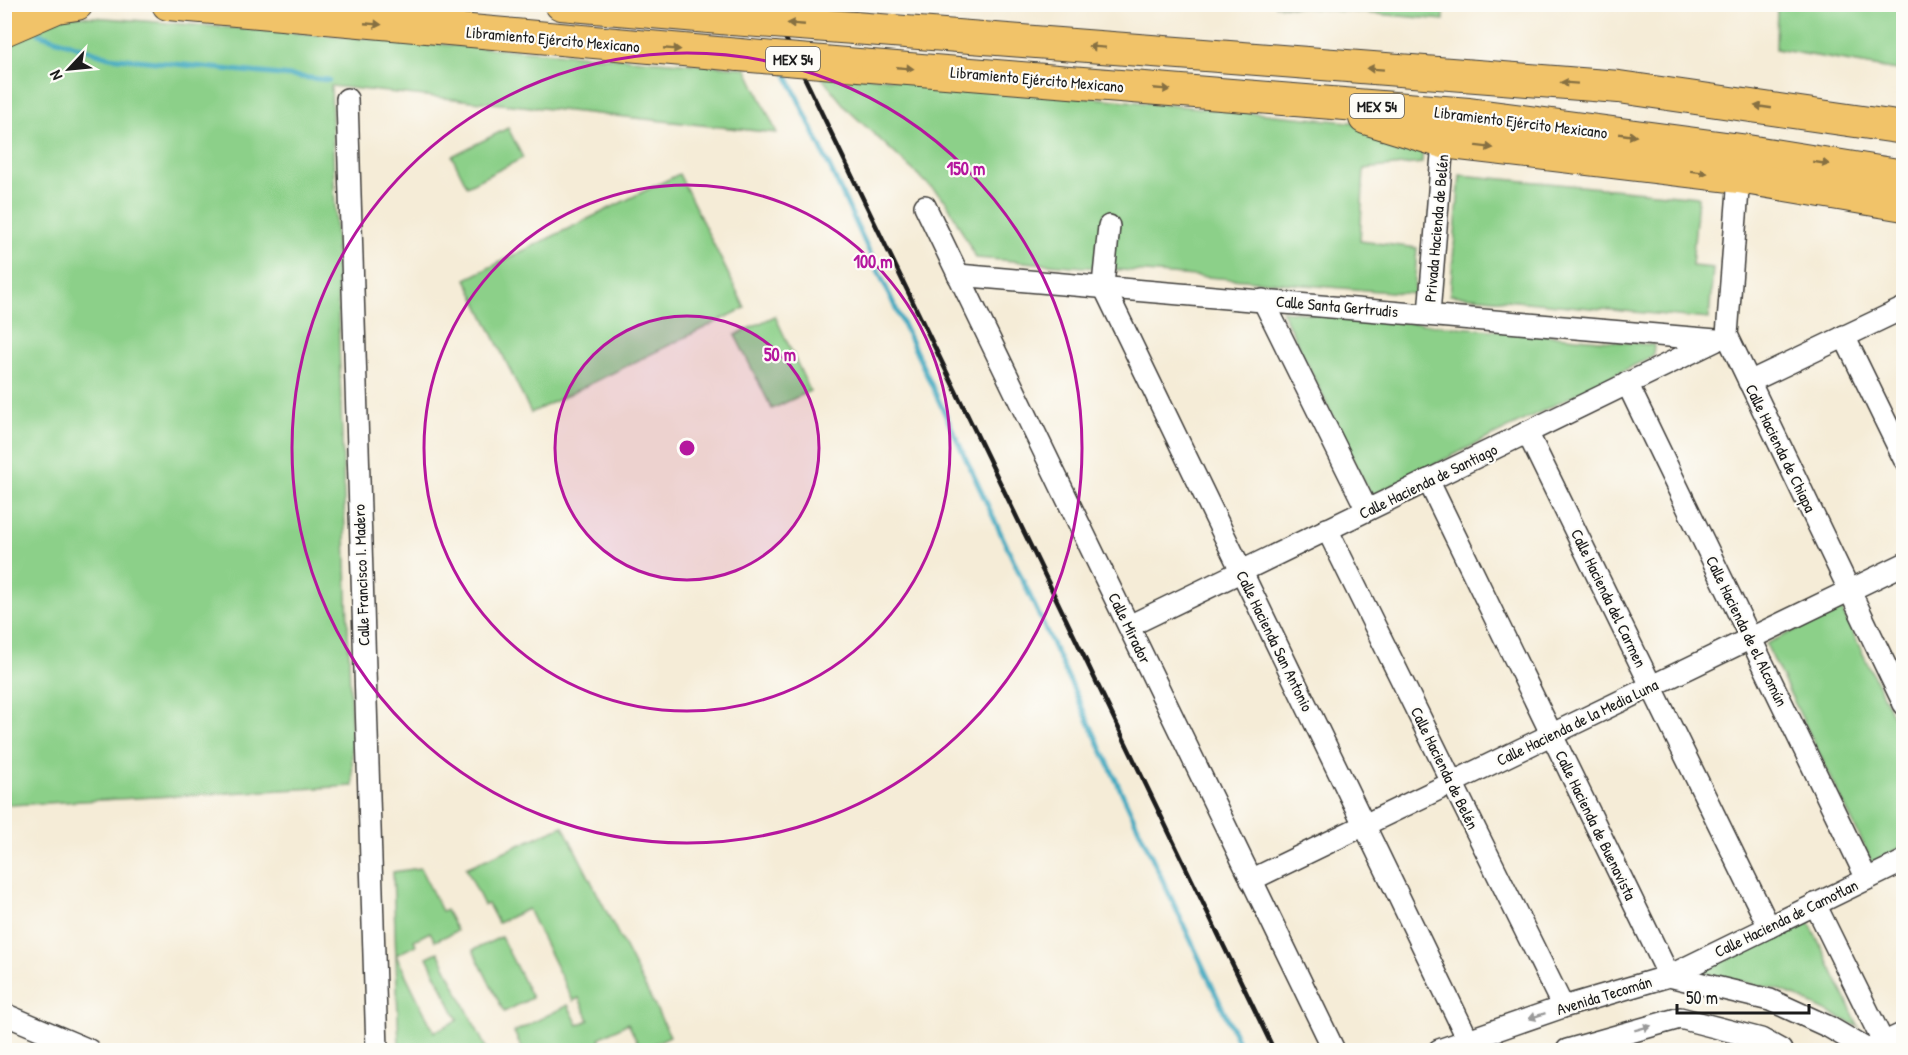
<svg xmlns="http://www.w3.org/2000/svg" width="1908" height="1055" viewBox="0 0 1908 1055" font-family="'Patrick Hand',sans-serif">
  <style>
    .green { fill: #8cd089; stroke: #547652; stroke-width: 1.5 }
    .lines { fill: none; stroke-linecap: round; stroke-linejoin: round }
    .stream { stroke: #40a9c0; stroke-width: 5 }
    .minor-casing { stroke: #3d3b38; stroke-width: 24 }
    .highway-casing { stroke: #3d3b38; stroke-width: 34 }
    .minor { stroke: #fff; stroke-width: 21 }
    .highway { stroke: #f1c369; stroke-width: 32 }
    .rail { stroke: #1c1c1c; stroke-width: 4.5 }
    .highway-bridge-casing { stroke: #3d3b38; stroke-width: 34; stroke-linecap: butt }
    .highway-bridge { stroke: #f1c369; stroke-width: 32 }
    .oneway { fill: #867042 }
    .oneway2 { fill: #999 }
    .ring { fill: none; stroke: #b5179e; stroke-width: 3 }
    .labels { text-anchor: middle; dominant-baseline: central; stroke-width: 4.5; stroke-linejoin: round; paint-order: stroke }
    .shield { fill: #fdfcf7; stroke: #605f5e; stroke-width: 1.5 }
    .shield-label { font-size: 15px; font-weight: bold; fill: #1c1c1c }
    .street-label { font-size: 16px; fill: #1c1c1c; stroke: #fdfcf7 }
    .centre { fill: #b5179e; stroke: #fdfcf7; stroke-width: 3 }
    .ring-label { font-size: 18px; text-anchor: middle; font-weight: bold; fill: #b5179e; stroke: #fdfcf7; stroke-width: 4.5; stroke-linejoin: round; paint-order: stroke }
  </style>
  <rect width="100%" height="100%" fill="#fdfcf7"/>
  <filter id="ink" filterUnits="userSpaceOnUse"><feTurbulence type="fractalNoise" baseFrequency=".0167" numOctaves="2"/><feDisplacementMap in="SourceGraphic" scale="12" xChannelSelector="R" yChannelSelector="G"/><feConvolveMatrix kernelMatrix="1 2 1 2 8 2 1 2 1" color-interpolation-filters="sRGB"/></filter>
  <filter id="wash" filterUnits="userSpaceOnUse"><feTurbulence type="fractalNoise" baseFrequency=".008" numOctaves="4" result="noise"/><feDisplacementMap in="SourceGraphic" scale="24" xChannelSelector="R" yChannelSelector="G"/><feGaussianBlur stdDeviation="1.35" result="paint"/><feColorMatrix in="noise" values="0 0 0 0 0 0 0 0 0 0 0 0 0 0 0 0 0 1.4 0 .05"/><feComposite in="paint" operator="in"/></filter>
  <g filter="url(#wash)">
    <rect width="100%" height="100%" fill="#f5ecd7"/>
    <g class="green">
      <path d="M1274,5h170v15z"/>
      <path d="M1777,5h126v66l-127,-22z"/>
      <path d="M67,15l679,53 31,65 -446,-47 22,700 -343,19 -5,-4v-759z"/>
      <path d="M817,72l607,57 -2,34 -58,6 -4,72 57,7 -3,46 -438,-36 -30,-57 -99,-92z"/>
      <path d="M508,128l15,30 -56,28 -15,-30z"/>
      <path d="M679,174l66,134 -214,105 -65,-134z"/>
      <path d="M1460,175l238,22 -6,69 21,2 -4,51 -259,-24z"/>
      <path d="M1282,311l372,34 -1,11 -282,140z"/>
      <path d="M775,316l35,75 -38,18 -37,-74z"/>
      <path d="M1841,608l62,129v110l-31,15 -106,-218z"/>
      <path d="M563,826l107,210 -29,14 -13,-27 -29,15 5,12h-81l-9,-18 54,-27 10,20 11,-5 -10,-22 -6,3 -45,-92 -30,14 -10,-19 -4,1 -18,-37z"/>
      <path d="M420,868l22,43 4,-1 11,21 -22,10 -5,-9 -16,8 2,5 -20,10 38,77 24,-12 -31,-63 11,-5 49,98h-68l-20,-4 -6,-174z"/>
      <path d="M1808,919l51,108 -75,-36 -86,-19z"/>
      <path d="M501,937l31,61 -28,14 -31,-62z"/>
    </g>
    <g class="lines">
      <g class="stream">
        <path d="M39,34l70,23 220,23"/>
        <path d="M784,69l458,981"/>
      </g>
    </g>
  </g>
  <g filter="url(#ink)">
    <g class="lines">
      <defs>
        <g id="minor">
          <path d="M347,99l30,951"/>
          <path d="M1739,177l-12,158 177,369"/>
          <path d="M925,206l409,844"/>
          <path d="M1109,226l-6,59 370,765"/>
          <path d="M958,275l758,65"/>
          <path d="M1263,300l104,210"/>
          <path d="M1429,314l14,-172"/>
          <path d="M1844,336l60,123"/>
          <path d="M1749,382l155,-74"/>
          <path d="M1627,383l240,496"/>
          <path d="M1527,432l242,495"/>
          <path d="M1428,480l241,496 235,-115"/>
          <path d="M1327,529l236,478"/>
          <path d="M1129,626l586,-285"/>
          <path d="M1251,880l653,-316"/>
          <path d="M1815,904l72,146"/>
          <path d="M4,1014l85,36"/>
          <path d="M1872,1048l32,-15"/>
          <path d="M1439,1050l124,-43 106,-31 101,24 59,27 39,23"/>
          <path d="M1567,1050l113,-32 81,21 20,11"/>
        </g>
        <g id="highway">
          <path d="M168,4l571,51"/>
          <path d="M561,4l171,15"/>
          <path d="M854,28l765,59 285,41"/>
          <path d="M4,30l53,-23 20,-3"/>
          <path d="M846,64l623,50 272,36 163,26"/>
          <path d="M1365,118l78,24 296,35 165,28"/>
        </g>
      </defs>
      <use href="#minor" class="minor-casing"/>
      <use href="#highway" class="highway-casing"/>
      <use href="#minor" class="minor"/>
      <use href="#highway" class="highway"/>
      <path class="rail" d="M769,4l505,1046"/>
      <defs>
        <g id="highway-bridge">
          <path d="M732,19l122,9"/>
          <path d="M739,55l107,9"/>
        </g>
      </defs>
      <use href="#highway-bridge" class="highway-bridge-casing"/>
      <use href="#highway-bridge" class="highway-bridge"/>
    </g>
    <defs><path id="oneway-solid" d="M-6-.8H1V-3.2L6.5 0L1 3.2V.8H-6Z" transform="scale(1.5)"/></defs>
    <g class="oneway">
      <use href="#oneway-solid" transform="translate(373 24) rotate(5)"/>
      <use href="#oneway-solid" transform="translate(796 24) rotate(-175)"/>
      <use href="#oneway-solid" transform="translate(1097 47) rotate(-176)"/>
      <use href="#oneway-solid" transform="translate(672 49) rotate(5)"/>
      <use href="#oneway-solid" transform="translate(905 68) rotate(5)"/>
      <use href="#oneway-solid" transform="translate(1375 69) rotate(-176)"/>
      <use href="#oneway-solid" transform="translate(1569 83) rotate(-176)"/>
      <use href="#oneway-solid" transform="translate(1162 89) rotate(5)"/>
      <use href="#oneway-solid" transform="translate(1763 107) rotate(-172)"/>
      <use href="#oneway-solid" transform="translate(1628 135) rotate(8)"/>
      <use href="#oneway-solid" transform="translate(1485 147) rotate(7)"/>
      <use href="#oneway-solid" transform="translate(1821 163) rotate(9)"/>
      <use href="#oneway-solid" transform="translate(1699 172) rotate(7)"/>
    </g>
    <g class="oneway2">
      <use href="#oneway-solid" transform="translate(1537 1016) rotate(161)"/>
      <use href="#oneway-solid" transform="translate(1643 1028) rotate(-15)"/>
    </g>
  </g>
  <circle cx="687" cy="448" r="132" fill="#b5179e" fill-opacity=".12"/>
  <g class="ring">
    <circle cx="687" cy="448" r="132"/>
    <circle cx="687" cy="448" r="263"/>
    <circle cx="687" cy="448" r="395"/>
  </g>
  <g class="labels">
    <g class="shield">
      <rect x="766" y="47" width="54" height="24" rx="4.5"/>
      <rect x="1350" y="94" width="54" height="24" rx="4.5"/>
    </g>
    <g class="shield-label">
      <text x="793" y="59">MEX 54</text>
      <text x="1377" y="106">MEX 54</text>
    </g>
    <g class="street-label">
      <text transform="translate(553 39) rotate(5)">Libramiento Ejército Mexicano</text>
      <text transform="translate(1037 79) rotate(5)">Libramiento Ejército Mexicano</text>
      <text transform="translate(1521 122) rotate(7)">Libramiento Ejército Mexicano</text>
      <text transform="translate(1436 228) rotate(-85)">Privada Hacienda de Belén</text>
      <text transform="translate(1337 306) rotate(5)">Calle Santa Gertrudis</text>
      <text transform="translate(1781 448) rotate(64)">Calle Hacienda de Chiapa</text>
      <text transform="translate(1428 481) rotate(-26)">Calle Hacienda de Santiago</text>
      <text transform="translate(361 575) rotate(-92)">Calle Francisco I. Madero</text>
      <text transform="translate(1609 598) rotate(64)">Calle Hacienda del Carmen</text>
      <text transform="translate(1130 628) rotate(64)">Calle Mirador</text>
      <text transform="translate(1747 631) rotate(64)">Calle Hacienda de el Alcomún</text>
      <text transform="translate(1275 641) rotate(64)">Calle Hacienda San Antonio</text>
      <text transform="translate(1577 722) rotate(-26)">Calle Hacienda de la Media Luna</text>
      <text transform="translate(1445 768) rotate(64)">Calle Hacienda de Belén</text>
      <text transform="translate(1596 825) rotate(64)">Calle Hacienda de Buenavista</text>
      <text transform="translate(1786 918) rotate(-26)">Calle Hacienda de Camotlan</text>
      <text transform="translate(1604 995) rotate(-17)">Avenida Tecomán</text>
    </g>
  </g>
  <circle cx="687" cy="448" r="9" class="centre"/>
  <g class="ring-label">
    <text x="966" y="175">150 m</text>
    <text x="873" y="268">100 m</text>
    <text x="780" y="361">50 m</text>
  </g>
  <rect width="1908" height="1055" fill="none" stroke="#fdfcf7" stroke-width="24"/>
  <g transform="translate(69 69) rotate(244)" stroke="#fdfcf7" stroke-width="4.5" paint-order="stroke">
  <path d="M0-4.5L10 22L0 15L-10 22Z" fill="#1c1c1c"/>
  <text y="-9" font-size="16" font-weight="bold" text-anchor="middle" fill="#1c1c1c">N</text>
  </g>
  <path d="M1677 1004v9h132v-9" fill="none" stroke="#1c1c1c" stroke-width="3"/>
  <text x="1686" y="1004" font-size="18" fill="#1c1c1c" stroke="#fdfcf7" stroke-width="4.5" paint-order="stroke">50 m</text>
</svg>
